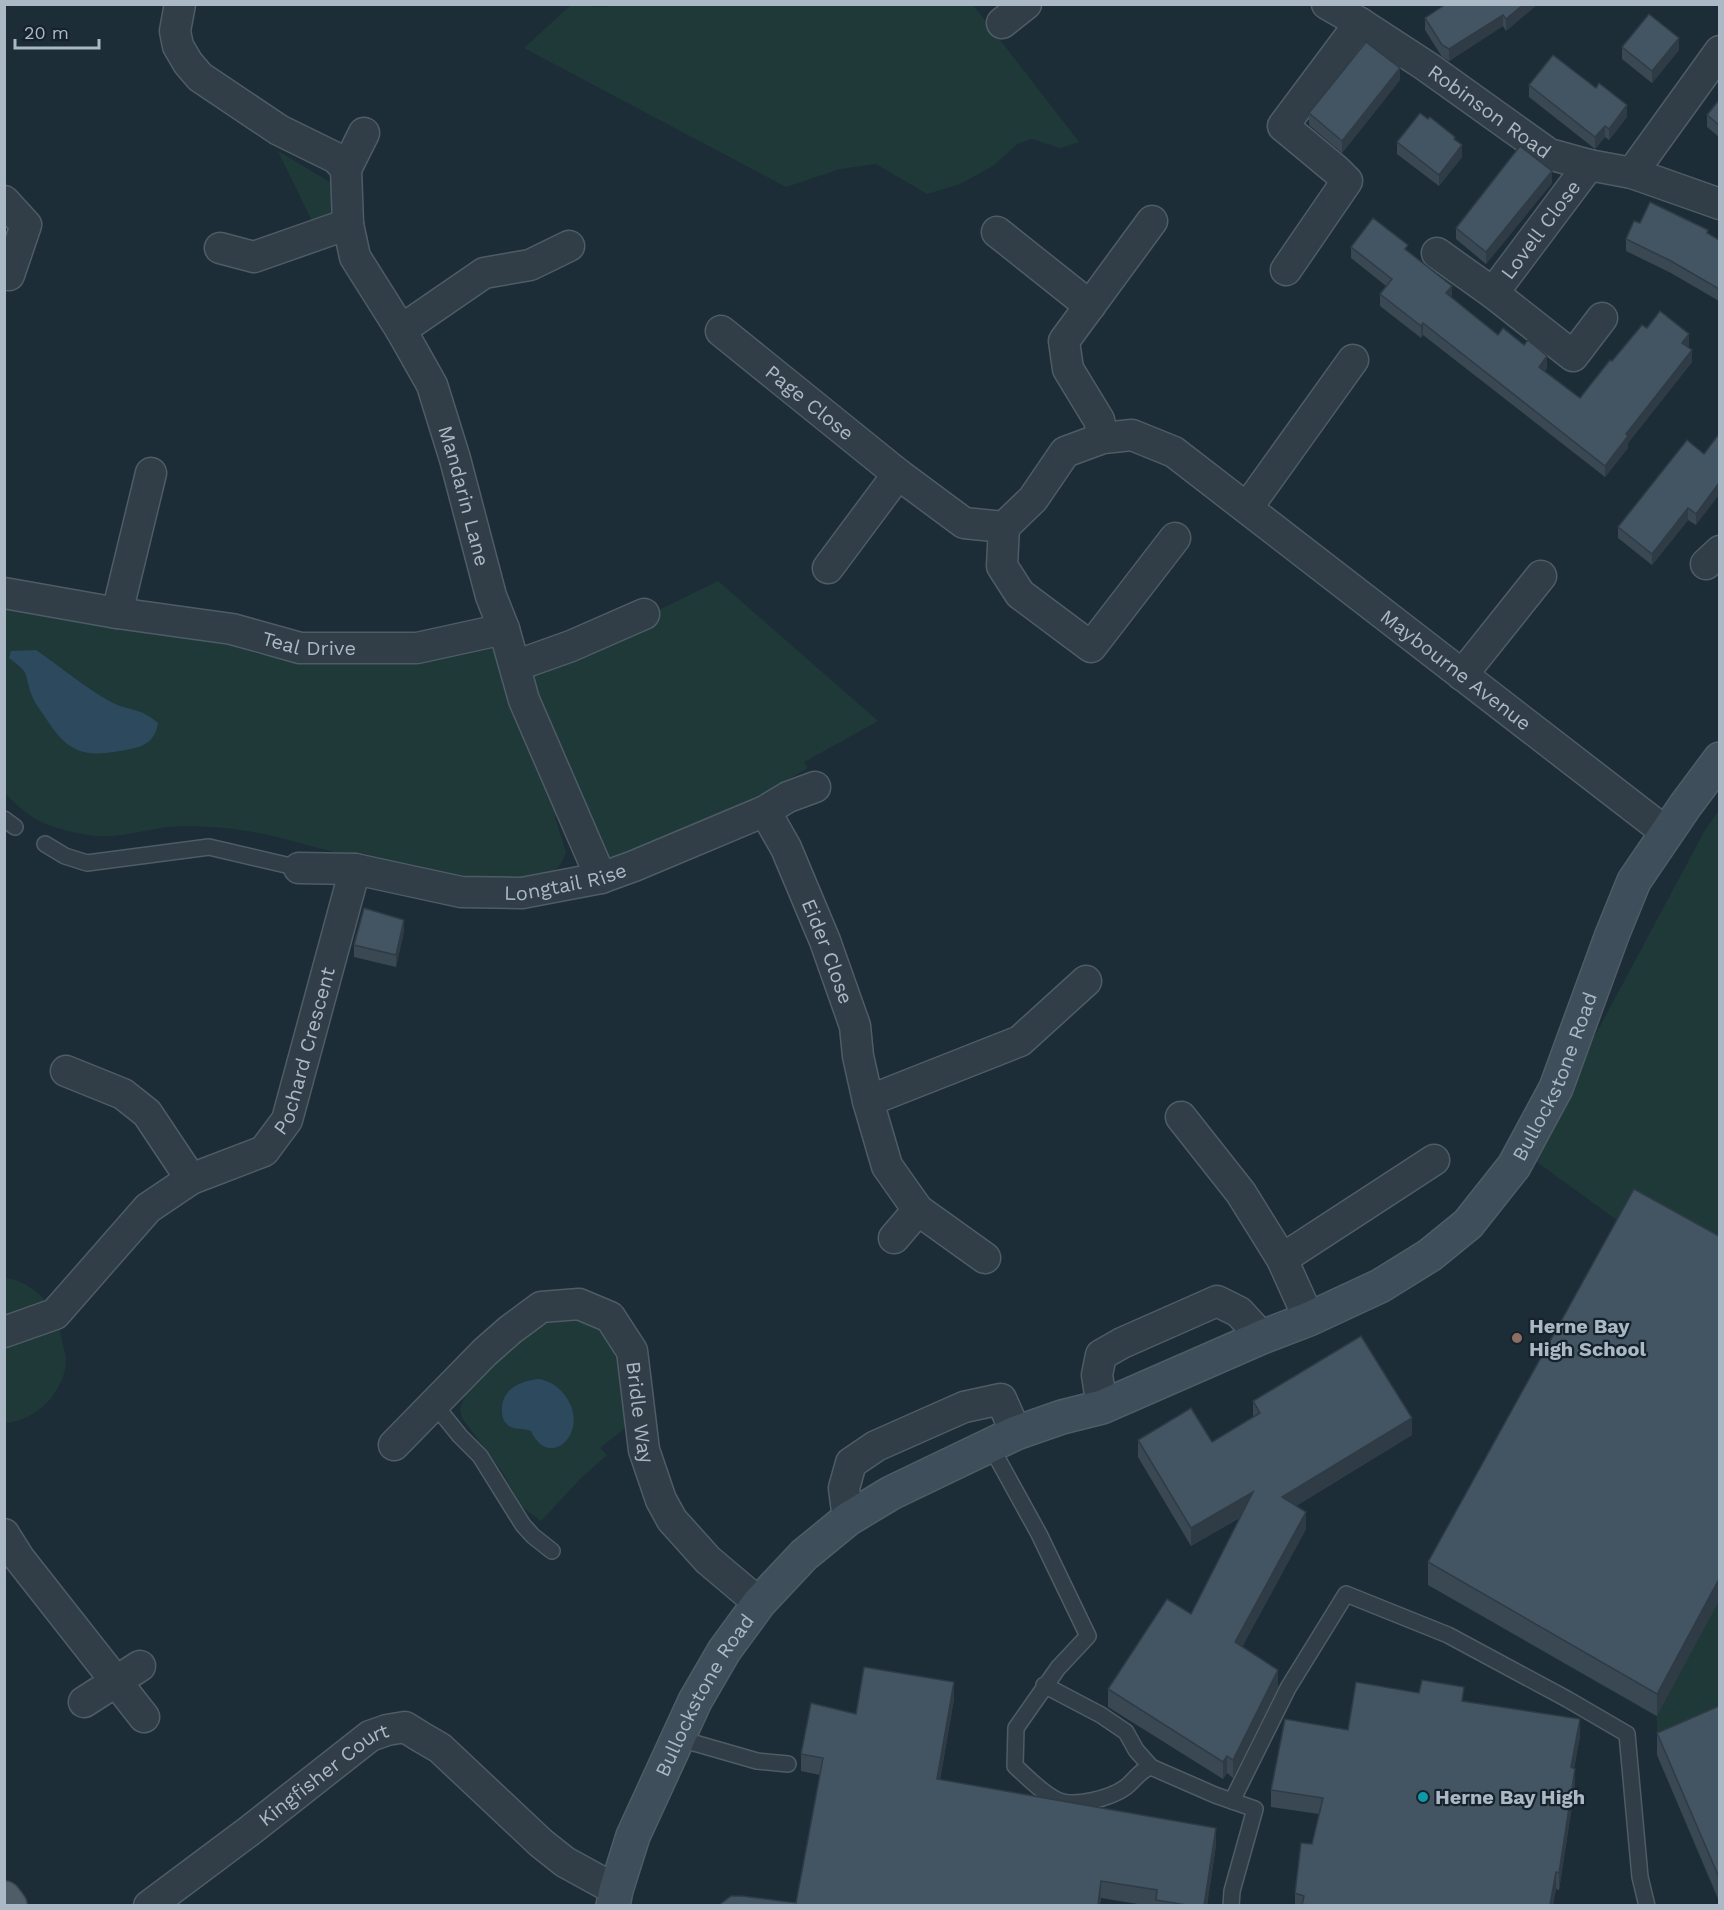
<svg xmlns="http://www.w3.org/2000/svg" width="1724" height="1910" viewBox="0 0 1724 1910" font-family="'Work Sans',sans-serif">
  <style>
    .green { fill: #1f3938 }
    .water { fill: #2d495e }
    .lines { fill: none; stroke-linecap: round; stroke-linejoin: round }
    .lane-casing { stroke: #4e5c66; stroke-width: 18 }
    .street-casing { stroke: #4e5c66; stroke-width: 33 }
    .secondary-casing { stroke: #4e5c66; stroke-width: 36 }
    .primary-casing { stroke: #3d4a54; stroke-width: 36 }
    .lane { stroke: #313e48; stroke-width: 15 }
    .street { stroke: #313e48; stroke-width: 30 }
    .secondary { stroke: #3e4e5b; stroke-width: 33 }
    .primary { stroke: #4e5d68; stroke-width: 33 }
    .wall { fill: #3a4854 }
    .shaded-wall { fill: #2f3b45 }
    .building { fill: #435462; stroke: #2f3b45; stroke-width: 1.5 }
    .education-dot { fill: #8d6e63; stroke: #17232c; stroke-width: 2 }
    .culture-dot { fill: #0f9aa8; stroke: #17232c; stroke-width: 2 }
    .labels { text-anchor: middle; dominant-baseline: central; stroke-width: 4.5; stroke-linejoin: round; paint-order: stroke }
    .street-label { font-size: 20px; fill: #aab9c5; stroke: #17232c }
    .poi-label { font-size: 20px; font-weight: bold; fill: #aab9c5; stroke: #17232c; text-anchor: start }
  </style>
  <rect width="100%" height="100%" fill="#1d2d37"/>
  <g class="green">
    <path d="M618,4l355,1 106,137 -19,6 -28,-9 -15,5 -24,22 -33,18 -33,10 -51,-30 -36,5 -54,18 -262,-139 47,-43 34,2z"/>
    <path d="M278,151l55,33 8,27 -25,18z"/>
    <path d="M718,581l160,140 -74,41 4,6 -42,24 -150,67 -14,-2 -41,-51 -6,11 11,36c-3,6 -6,14 -12,18 -9,6 -21,6 -31,7 -87,10 -176,-25 -259,-44 -23,-5 -54,-8 -77,-8 -32,-1 -69,15 -99,9 -39,-7 -56,-13 -83,-42l-1,-184 244,35 5,8 4,2 38,6 186,-17 12,5 10,18 156,-56z"/>
    <path d="M1719,810v1093l-62,-148v-38l-229,-132 197,-359 -95,-69 174,-325z"/>
    <path d="M4,1278c20,1 42,19 51,36 4,8 5,19 7,27 1,6 4,13 4,18 0,32 -30,62 -61,64z"/>
    <path d="M568,1315l31,11 13,14 18,84 -30,24 7,7 -26,23 -40,43 -20,-15 -18,-33 -41,-55 -2,-10 12,-28 66,-56z"/>
  </g>
  <g class="water">
    <path d="M36,650c25,17 48,37 75,52 17,9 29,5 47,21 -2,14 -10,22 -23,25 -44,9 -63,11 -88,-28 -5,-8 -12,-16 -15,-24 -9,-24 0,-21 -23,-38l2,-7z"/>
    <path d="M539,1379c10,2 17,6 24,14 31,36 -13,80 -32,38 -9,-4 -19,1 -26,-9 -3,-3 -3,-10 -3,-14 1,-20 19,-27 37,-29z"/>
  </g>
  <g class="lines">
    <defs>
      <g id="lane">
        <path d="M4,819l11,8"/>
        <path d="M45,844l20,12 22,7 122,-16 90,21"/>
        <path d="M435,1405l25,31 20,20 43,69 10,11 19,15"/>
        <path d="M990,1445l49,89 49,102 -30,32 -42,60 -1,38c12,11 25,25 40,33 17,10 56,-1 71,-12 9,-7 14,-17 25,-20l64,28 40,14 -23,82 -1,15"/>
        <path d="M1044,1685l57,30 25,17 10,18 15,17"/>
        <path d="M677,1738l80,23 31,3"/>
        <path d="M1232,1801l56,-113 58,-94 102,41 119,64 60,35 13,143 7,29"/>
      </g>
      <g id="street">
        <path id="s1" d="M180,4l-5,27 3,15 10,17 12,14 79,53 57,28 10,11 2,55 7,33 46,73 31,55 23,74 36,137 13,33 20,71 77,178"/>
        <path id="s2" d="M1327,4l33,19 66,43 123,88 40,11 43,8 88,31"/>
        <path d="M1002,23l24,-19"/>
        <path d="M346,169l18,-36"/>
        <path d="M1632,173l88,-122"/>
        <path d="M4,201l22,24 -17,50"/>
        <path d="M997,232l93,74"/>
        <path d="M220,248l34,9 94,-33"/>
        <path id="s3" d="M1437,253l56,40 96,-128"/>
        <path d="M1286,270l61,-89 -11,-11 -53,-44 77,-103"/>
        <path d="M1493,293l80,63 29,-38"/>
        <path d="M401,330l83,-57 46,-8 39,-19"/>
        <path id="s4" d="M721,331l177,143"/>
        <path d="M1103,438l-4,-18 -31,-51 -4,-28 88,-120"/>
        <path d="M1247,508l106,-148"/>
        <path d="M1004,527l-2,39 18,28 71,53 84,-109"/>
        <path d="M1706,564l14,-13"/>
        <path id="s5" d="M828,568l70,-94 66,49 40,4 29,-28 32,-47 38,-14 29,-3 42,17 493,381"/>
        <path id="s6" d="M4,593l113,20 115,16 68,19h117l87,-19"/>
        <path d="M117,613l34,-140"/>
        <path d="M515,666l56,-20 73,-32"/>
        <path d="M1462,675l79,-99"/>
        <path id="s7" d="M765,811l21,37 39,93 30,85 3,30 10,45 19,65 31,44 67,48"/>
        <path id="s8" d="M299,868l56,1 106,23 61,1 79,-15 33,-12 131,-55 23,-14 27,-10"/>
        <path d="M66,1071l57,23 24,19 44,66"/>
        <path d="M868,1101l152,-60 66,-60"/>
        <path d="M1181,1117l60,76 41,66 27,60"/>
        <path d="M894,1238l24,-28"/>
        <path d="M1282,1259l152,-99"/>
        <path id="s9" d="M4,1332l51,-18 93,-106 43,-29 73,-28 23,-31 68,-251"/>
        <path d="M1102,1407l-5,-32 4,-20 21,-12 95,-42 22,11 23,25"/>
        <path id="s10" d="M394,1445l91,-93 25,-22 31,-23 38,-3 31,13 22,34 12,99 17,50 11,20 36,40 51,43"/>
        <path d="M848,1519l-4,-31 7,-25 25,-17 88,-39 37,-8 15,34"/>
        <path d="M4,1534l15,24 125,159"/>
        <path d="M84,1702l56,-36"/>
        <path id="s11" d="M149,1906l99,-74 122,-96 17,-6 18,-3 16,10 19,11 101,95 24,19 51,28"/>
      </g>
      <g id="secondary">
        <path id="s12" d="M613,1906l3,-16 17,-54 62,-135 29,-50 35,-48 45,-48 44,-36 43,-26 125,-60 46,-16 40,-10 160,-70 47,-18 71,-33 50,-31 38,-31 46,-58 42,-78 56,-153 22,-54 51,-75 35,-47"/>
      </g>
      <path id="primary" d="M4,1898l6,8"/>
    </defs>
    <use href="#lane" class="lane-casing"/>
    <use href="#street" class="street-casing"/>
    <use href="#secondary" class="secondary-casing"/>
    <use href="#primary" class="primary-casing"/>
    <use href="#lane" class="lane"/>
    <use href="#street" class="street"/>
    <use href="#secondary" class="secondary"/>
    <use href="#primary" class="primary"/>
  </g>
  <g class="wall">
    <path d="M1537,4l-31,27 -3,-5 -54,35 -7,-4 -17,-27v-12z"/>
    <path d="M1622,47l57,3 -27,33 -30,-24z"/>
    <path d="M1400,80l-58,73 -33,-28v-12z"/>
    <path d="M1529,85l98,32 -18,23 -4,-3 -10,12 -66,-52z"/>
    <path d="M1719,100v37l-12,-10v-12z"/>
    <path d="M1455,140l7,17 -23,29 -42,-32v-12z"/>
    <path d="M1552,183l-66,81 -30,-25v-11z"/>
    <path d="M1640,223l68,10 11,7v61l-48,-28 -45,-22v-12z"/>
    <path d="M1351,247l57,4 44,47 46,37 49,33 -2,3 35,27 32,-37 35,-33 42,18 -1,1 4,15 -64,81v5l-23,29 -182,-142 -2,3 -41,-32v-12l6,-8 -35,-28z"/>
    <path d="M1704,454l-8,71 -8,-5 -36,45 -34,-27v-11z"/>
    <path d="M404,931l-8,36 -42,-10v-12z"/>
    <path d="M1719,1236l-62,480 -229,-131v-23z"/>
    <path d="M1253,1401l159,34 -116,71 10,23 -64,118 36,40 -45,91 -6,-5 -4,6 -115,-72v-18l83,-75 50,-97 -50,29 -53,-89v-17l74,2 41,-25z"/>
    <path d="M954,1699l-14,81 276,65 -9,60h-63l-43,-7 -1,7h-381l77,-2 24,-128 -19,-4v-17l55,-40z"/>
    <path d="M1464,1701l116,35 -6,33 1,17 -16,104 -3,-1 -3,16h-258v-12l17,-49 7,-30 -48,-7v-17l77,-60z"/>
    <path d="M1719,1706v192h-1l-61,-143v-22z"/>
  </g>
  <g class="shaded-wall">
    <path d="M1524,4h13v1l-31,26v-12z"/>
    <path d="M1503,15v11l-54,35v-12z"/>
    <path d="M1679,38v12l-27,33v-12z"/>
    <path d="M1400,68v12l-58,73v-12z"/>
    <path d="M1627,105v12l-18,23v-11z"/>
    <path d="M1605,126v11l-10,12v-12z"/>
    <path d="M1462,145v12l-23,29v-11z"/>
    <path d="M1552,171v12l-66,81v-12z"/>
    <path d="M1452,286v11l-6,8v-12z"/>
    <path d="M1423,323v12l-2,3v-12z"/>
    <path d="M1689,334v12l-7,8v-11z"/>
    <path d="M1692,350v12l-64,81v5l-23,29v-11l21,-32z"/>
    <path d="M1547,356v12l-8,10v-11z"/>
    <path d="M1719,483v12l-23,30v-11z"/>
    <path d="M1688,508v12l-36,45v-11z"/>
    <path d="M404,920v11l-8,36v-12z"/>
    <path d="M1412,1418v17l-130,79v-17z"/>
    <path d="M1253,1492v17l-62,37v-18z"/>
    <path d="M1306,1512v17l-71,131v-18z"/>
    <path d="M1719,1579v22l-62,115v-22z"/>
    <path d="M1278,1670v17l-45,91v-18z"/>
    <path d="M954,1682v17l-17,97v-17z"/>
    <path d="M1580,1719v17l-9,48v-17z"/>
    <path d="M1227,1756v17l-4,6v-17z"/>
    <path d="M1575,1769v17l-16,104v-17z"/>
    <path d="M1216,1828v17l-9,60h-3z"/>
    <path d="M1556,1872v17l-3,16h-3z"/>
    <rect x="1718" y="1875" width="1" height="23"/>
    <path d="M1101,1881l-1,24h-2z"/>
  </g>
  <g class="building">
    <path d="M1446,4h78l-18,15 -3,-4 -54,34 -7,-4 -17,-27z"/>
    <path d="M1649,14l30,24 -27,33 -30,-24z"/>
    <path d="M1366,42l34,26 -58,73 -33,-28z"/>
    <path d="M1553,55l43,33 3,-5 28,22 -18,24 -4,-3 -10,11 -66,-52z"/>
    <path d="M1719,100v25l-12,-10z"/>
    <path d="M1420,113l8,6 2,-2 25,20 -1,2 8,6 -23,30 -42,-33z"/>
    <path d="M1520,146l32,25 -66,81 -30,-24z"/>
    <path d="M1650,202l58,28 -1,3 12,7v49l-48,-28 -45,-22 8,-18 6,2z"/>
    <path d="M1373,218l35,27 -3,4 47,37 -6,7 52,42 5,-7 21,17 4,-5 19,16 -8,11 41,31 30,-38 2,1 30,-36 5,3 13,-17 29,23 -7,9 10,7 -66,84 2,2 -23,30 -182,-143 -2,3 -41,-32 12,-15 -41,-32z"/>
    <path d="M1719,434v49l-23,31 -8,-6 -36,46 -34,-27 69,-87 17,14z"/>
    <path d="M364,908l40,12 -8,35 -42,-10z"/>
    <path d="M1634,1189l85,47v343l-62,115 -229,-132z"/>
    <path d="M1361,1336l51,82 -130,79 24,15 -71,130 43,28 -45,90 -6,-4 -4,6 -115,-73 59,-90 24,15 62,-122 -62,36 -53,-88 53,-32 21,34 48,-29 -7,-12z"/>
    <path d="M864,1667l90,15 -17,97 279,49 -12,77h-18l-30,-5 1,-10 -56,-9 -3,24h-379l12,-9h11l54,7 27,-145 -22,-4 10,-51 45,11z"/>
    <path d="M1422,1680l42,7 -2,14 118,18 -9,48 4,2 -16,104 -3,-1 -6,33h-248l2,-9 -9,-3 6,-50 11,1 11,-46 -52,-8 14,-71 63,11 8,-48 63,11z"/>
    <path d="M1719,1706v169h-1l-61,-142z"/>
  </g>
  <circle class="education-dot" cx="1517" cy="1338" r="6"/>
  <circle class="culture-dot" cx="1423" cy="1797" r="6"/>
  <g class="labels">
    <g class="street-label">
      <text stroke="none"><textPath href="#s2" startOffset="195">Robinson Road</textPath></text>
      <text stroke="none"><textPath href="#s3" startOffset="148">Lovell Close</textPath></text>
      <text stroke="none"><textPath href="#s4" startOffset="114">Page Close</textPath></text>
      <text stroke="none"><textPath href="#s1" startOffset="608">Mandarin Lane</textPath></text>
      <text stroke="none"><textPath href="#s6" startOffset="310">Teal Drive</textPath></text>
      <text stroke="none"><textPath href="#s5" startOffset="808">Maybourne Avenue</textPath></text>
      <text stroke="none"><textPath href="#s8" startOffset="270">Longtail Rise</textPath></text>
      <text stroke="none"><textPath href="#s7" startOffset="154">Eider Close</textPath></text>
      <text stroke="none"><textPath href="#s9" startOffset="435">Pochard Crescent</textPath></text>
      <text stroke="none"><textPath href="#s12" startOffset="1324">Bullockstone Road</textPath></text>
      <text stroke="none"><textPath href="#s10" startOffset="376">Bridle Way</textPath></text>
      <text stroke="none"><textPath href="#s12" startOffset="231">Bullockstone Road</textPath></text>
      <text stroke="none"><textPath href="#s11" startOffset="219">Kingfisher Court</textPath></text>
    </g>
    <g class="poi-label">
      <text x="1529" y="1326">Herne Bay<tspan x="1529" dy="23">High School</tspan></text>
      <text x="1435" y="1797">Herne Bay High</text>
    </g>
  </g>
  <rect width="1724" height="1910" fill="none" stroke="#aab9c5" stroke-width="12"/>
  <path d="M15 39v9h84v-9" fill="none" stroke="#aab9c5" stroke-width="3"/>
  <text x="24" y="39" font-size="18" fill="#aab9c5" stroke="#17232c" stroke-width="4.5" paint-order="stroke">20 m</text>
</svg>
